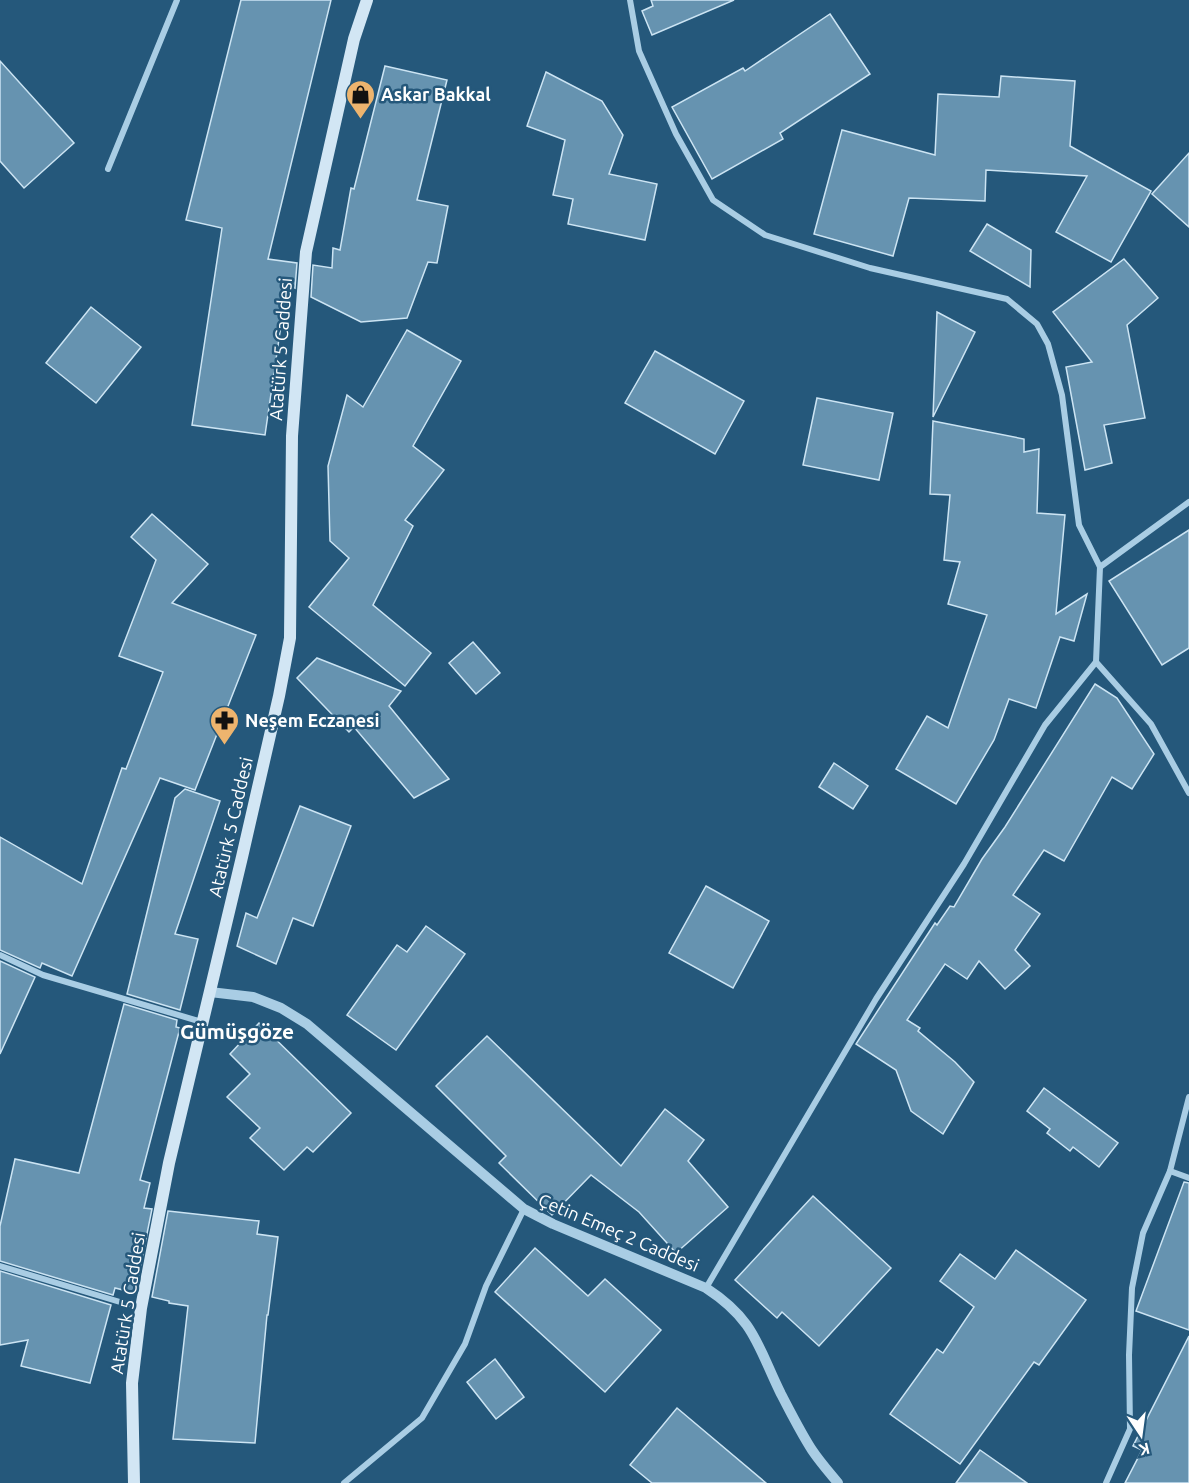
<svg xmlns="http://www.w3.org/2000/svg" width="1189" height="1483" viewBox="0 0 1189 1483" font-family="Ubuntu,sans-serif">
  <style>
    .building { fill: #6693b0; stroke: #cce4f3; stroke-width: 1.5 }
    .lines { fill: none; stroke-linecap: round; stroke-linejoin: round }
    .minor { stroke: #a9cde4; stroke-width: 6 }
    .tertiary { stroke: #a9cde4; stroke-width: 10 }
    .secondary { stroke: #d2e6f4; stroke-width: 12 }
    .labels { text-anchor: middle; dominant-baseline: central; stroke-width: 5; stroke-linejoin: round; paint-order: stroke }
    .poi-label { font-size: 18px; font-weight: bold; fill: #fff; stroke: #25587b; text-anchor: start }
    .street-label { font-size: 18px; fill: #fff; stroke: #25587b }
    .quarter-label { font-size: 21px; font-weight: bold; fill: #fff; stroke: #25587b }
  </style>
  <rect width="100%" height="100%" fill="#25587b"/>
  <g class="building">
    <path d="M241,0h90l-63,259 29,4 -2,25 -8,-4 -22,151 -73,-10 30,-197 -36,-8z"/>
    <path d="M651,0h83l-82,35 -10,-24 11,-5z"/>
    <path d="M830,14l40,60 -90,59 3,6 -71,40 -40,-72 71,-39 2,3z"/>
    <path d="M0,61l74,82 -50,45 -24,-27z"/>
    <path d="M385,66l62,14 -30,120 31,6 -11,57 -9,-1 -21,56 -46,4 -50,-25 2,-32 19,3 1,-20 7,2 11,-62 3,1z"/>
    <path d="M546,72l56,29 21,34 -14,39 48,10 -12,56 -77,-16 5,-25 -20,-4 12,-55 -38,-14z"/>
    <path d="M1001,76l74,5 -5,65 81,45 -40,71 -55,-30 31,-56 -101,-6 -1,31 -76,-3 -16,58 -79,-22 28,-104 93,25 3,-61 61,3z"/>
    <path d="M1189,153v74l-37,-33z"/>
    <path d="M987,224l44,26 -1,37 -60,-36z"/>
    <path d="M1124,259l34,39 -31,27 18,93 -41,7 8,38 -27,7 -19,-103 26,-5 -39,-50z"/>
    <path d="M91,307l50,40 -45,56 -50,-40z"/>
    <path d="M937,312l38,20 -42,85z"/>
    <path d="M407,330l54,31 -48,85 31,24 -39,50 8,6 -40,79 58,48 -26,33 -96,-79 40,-49 -19,-17 -2,-75 19,-71 16,12z"/>
    <path d="M655,351l89,50 -29,53 -90,-51z"/>
    <path d="M817,398l76,15 -14,67 -76,-15z"/>
    <path d="M933,421l91,18v13l15,-3 -2,64 28,2 -9,99 31,-20 -13,47 -14,-4 -24,71 -27,-9 -15,41 -38,64 -60,-35 31,-53 21,12 39,-113 -39,-11 12,-42 -16,-2 6,-65 -20,-1z"/>
    <path d="M152,514l56,50 -36,39 84,32 -61,155 -35,-12 -88,198 -30,-13 -2,5 -40,-18v-113l82,47 40,-116 4,1 37,-97 -44,-16 37,-96 -25,-23z"/>
    <path d="M1189,530v118l-27,17 -53,-84z"/>
    <path d="M473,642l27,31 -24,21 -27,-31z"/>
    <path d="M317,658l84,33 -12,15 60,73 -35,19 -60,-71 -5,5 -52,-54z"/>
    <path d="M1095,684l22,14 37,56 -22,35 -20,-12 -48,84 -20,-11 -31,45 27,19 -25,36 15,16 -25,23 -26,-28 -12,18 -22,-15 -38,56 13,8 -2,3 37,31 19,20 -31,52 -32,-23 -15,-41 -40,-26 79,-121 2,2 13,-19 4,1 28,-48 23,-32z"/>
    <path d="M834,763l34,23 -15,23 -34,-22z"/>
    <path d="M185,789l35,12 -45,133 23,5 -18,71 -53,-16 48,-196z"/>
    <path d="M300,806l51,20 -38,100 -20,-8 -17,46 -39,-18 9,-33 11,5z"/>
    <path d="M706,886l63,35 -36,67 -64,-35z"/>
    <path d="M426,926l39,28 -69,96 -49,-35 50,-70 10,7z"/>
    <path d="M0,961l35,16 -35,77z"/>
    <path d="M124,1004l53,16 -1,7 4,1 -40,152 10,3 -6,25 8,1 -17,84 -20,-5 -2,7 -113,-34v-35l15,-67 64,14z"/>
    <path d="M259,1023l92,90 -38,39 -6,-5 -23,23 -34,-32 10,-10 -33,-31 23,-23 -20,-20z"/>
    <path d="M487,1036l134,130 44,-57 39,31 -16,21 40,46 -52,46 -37,-41 -48,-37 -39,40 -53,-52 7,-7 -70,-70z"/>
    <path d="M1044,1088l74,55 -19,24 -26,-20 -3,4 -23,-18 3,-4 -23,-18z"/>
    <path d="M1184,1182l5,1v147l-53,-19z"/>
    <path d="M813,1196l78,72 -72,78 -37,-34 -5,6 -42,-38z"/>
    <path d="M168,1211l91,10 -2,13 21,3 -10,78h-1l-12,128 -82,-4 15,-133 -19,-3v-2l-17,-4z"/>
    <path d="M535,1248l53,48 17,-17 56,51 -56,62 -110,-100z"/>
    <path d="M1016,1250l70,50 -47,65 -5,-3 -74,102 -70,-50 47,-65 6,4 31,-46 -34,-26 20,-27 35,25z"/>
    <path d="M0,1271l111,34 -21,78 -69,-17 7,-26 -28,5z"/>
    <path d="M1189,1336v147h-64l17,-33 -9,-4z"/>
    <path d="M495,1359l29,38 -28,22 -29,-37z"/>
    <path d="M677,1408l89,75h-114l-22,-18z"/>
    <path d="M980,1450l47,33h-71z"/>
  </g>
  <g class="lines">
    <g class="minor">
      <path d="M630,0l9,51 37,83 37,66 52,35 105,33 137,31 30,25 11,20 14,51 17,130 21,42 -4,95 -51,63 -81,139 -88,135 -170,289"/>
      <path d="M108,169l69,-169"/>
      <path d="M1100,567l89,-65"/>
      <path d="M1096,662l55,62 38,69"/>
      <path d="M0,955l43,20 159,47"/>
      <path d="M1170,1171l19,-74"/>
      <path d="M0,1266l140,42"/>
      <path d="M344,1483l78,-65 43,-74 21,-58 38,-77"/>
      <path d="M1106,1483l24,-54 -1,-74 3,-67 11,-55 27,-62 19,7"/>
    </g>
    <path class="tertiary" d="M210,992l43,5 28,11 26,16 217,185 29,15 153,64c49,32 51,57 75,106 10,19 20,39 31,56 8,12 17,22 26,33"/>
    <path class="secondary" d="M134,1483l-2,-100 9,-75 28,-145 73,-306 37,-161 11,-58 2,-202 14,-184 48,-213 13,-39"/>
  </g>
  <defs>
    <symbol id="shop-pin" viewBox="-11 -11 22 30"><path d="M0 17L-7.5 6A9.5 9.5 0 1 1 7.5 6Z" fill="#edb46e" stroke="#25587b"/><path d="M-5-2.5h2.3a2.7 3.5 0 0 1 5.4 0H5L5.5 6h-11ZM-1.5-2.5h3a1.5 2.3 0 0 0-3 0Z" fill="#111"/></symbol>
    <symbol id="pharmacy-pin" viewBox="-11 -11 22 30"><path d="M0 17L-7.5 6A9.5 9.5 0 1 1 7.5 6Z" fill="#edb46e" stroke="#25587b"/><path d="M-2-6h4v4h4v4h-4v4h-4v-4h-4v-4h4Z" fill="#111"/></symbol>
  </defs>
  <g fill-rule="evenodd">
    <use href="#shop-pin" x="344" y="78" width="33" height="45"/>
    <use href="#pharmacy-pin" x="208" y="704" width="33" height="45"/>
  </g>
  <g class="labels">
    <g class="poi-label">
      <text x="381" y="94">Askar Bakkal</text>
      <text x="245" y="720">Neşem Eczanesi</text>
    </g>
    <g class="street-label">
      <text transform="translate(280 349) rotate(-86)">Atatürk 5 Caddesi</text>
      <text transform="translate(230 827) rotate(-77)">Atatürk 5 Caddesi</text>
      <text transform="translate(619 1232) rotate(23)">Çetin Emeç 2 Caddesi</text>
      <text transform="translate(127 1303) rotate(-81)">Atatürk 5 Caddesi</text>
    </g>
    <g class="quarter-label">
      <text x="237" y="1031">Gümüşgöze</text>
    </g>
  </g>
  <g transform="translate(1141 1435) rotate(167)" stroke="#25587b" stroke-width="4.5" paint-order="stroke">
  <path d="M0-4.5L10 22L0 15L-10 22Z" fill="#ffffff"/>
  <text y="-9" font-size="16" font-weight="bold" text-anchor="middle" fill="#ffffff">K</text>
  </g>
</svg>
